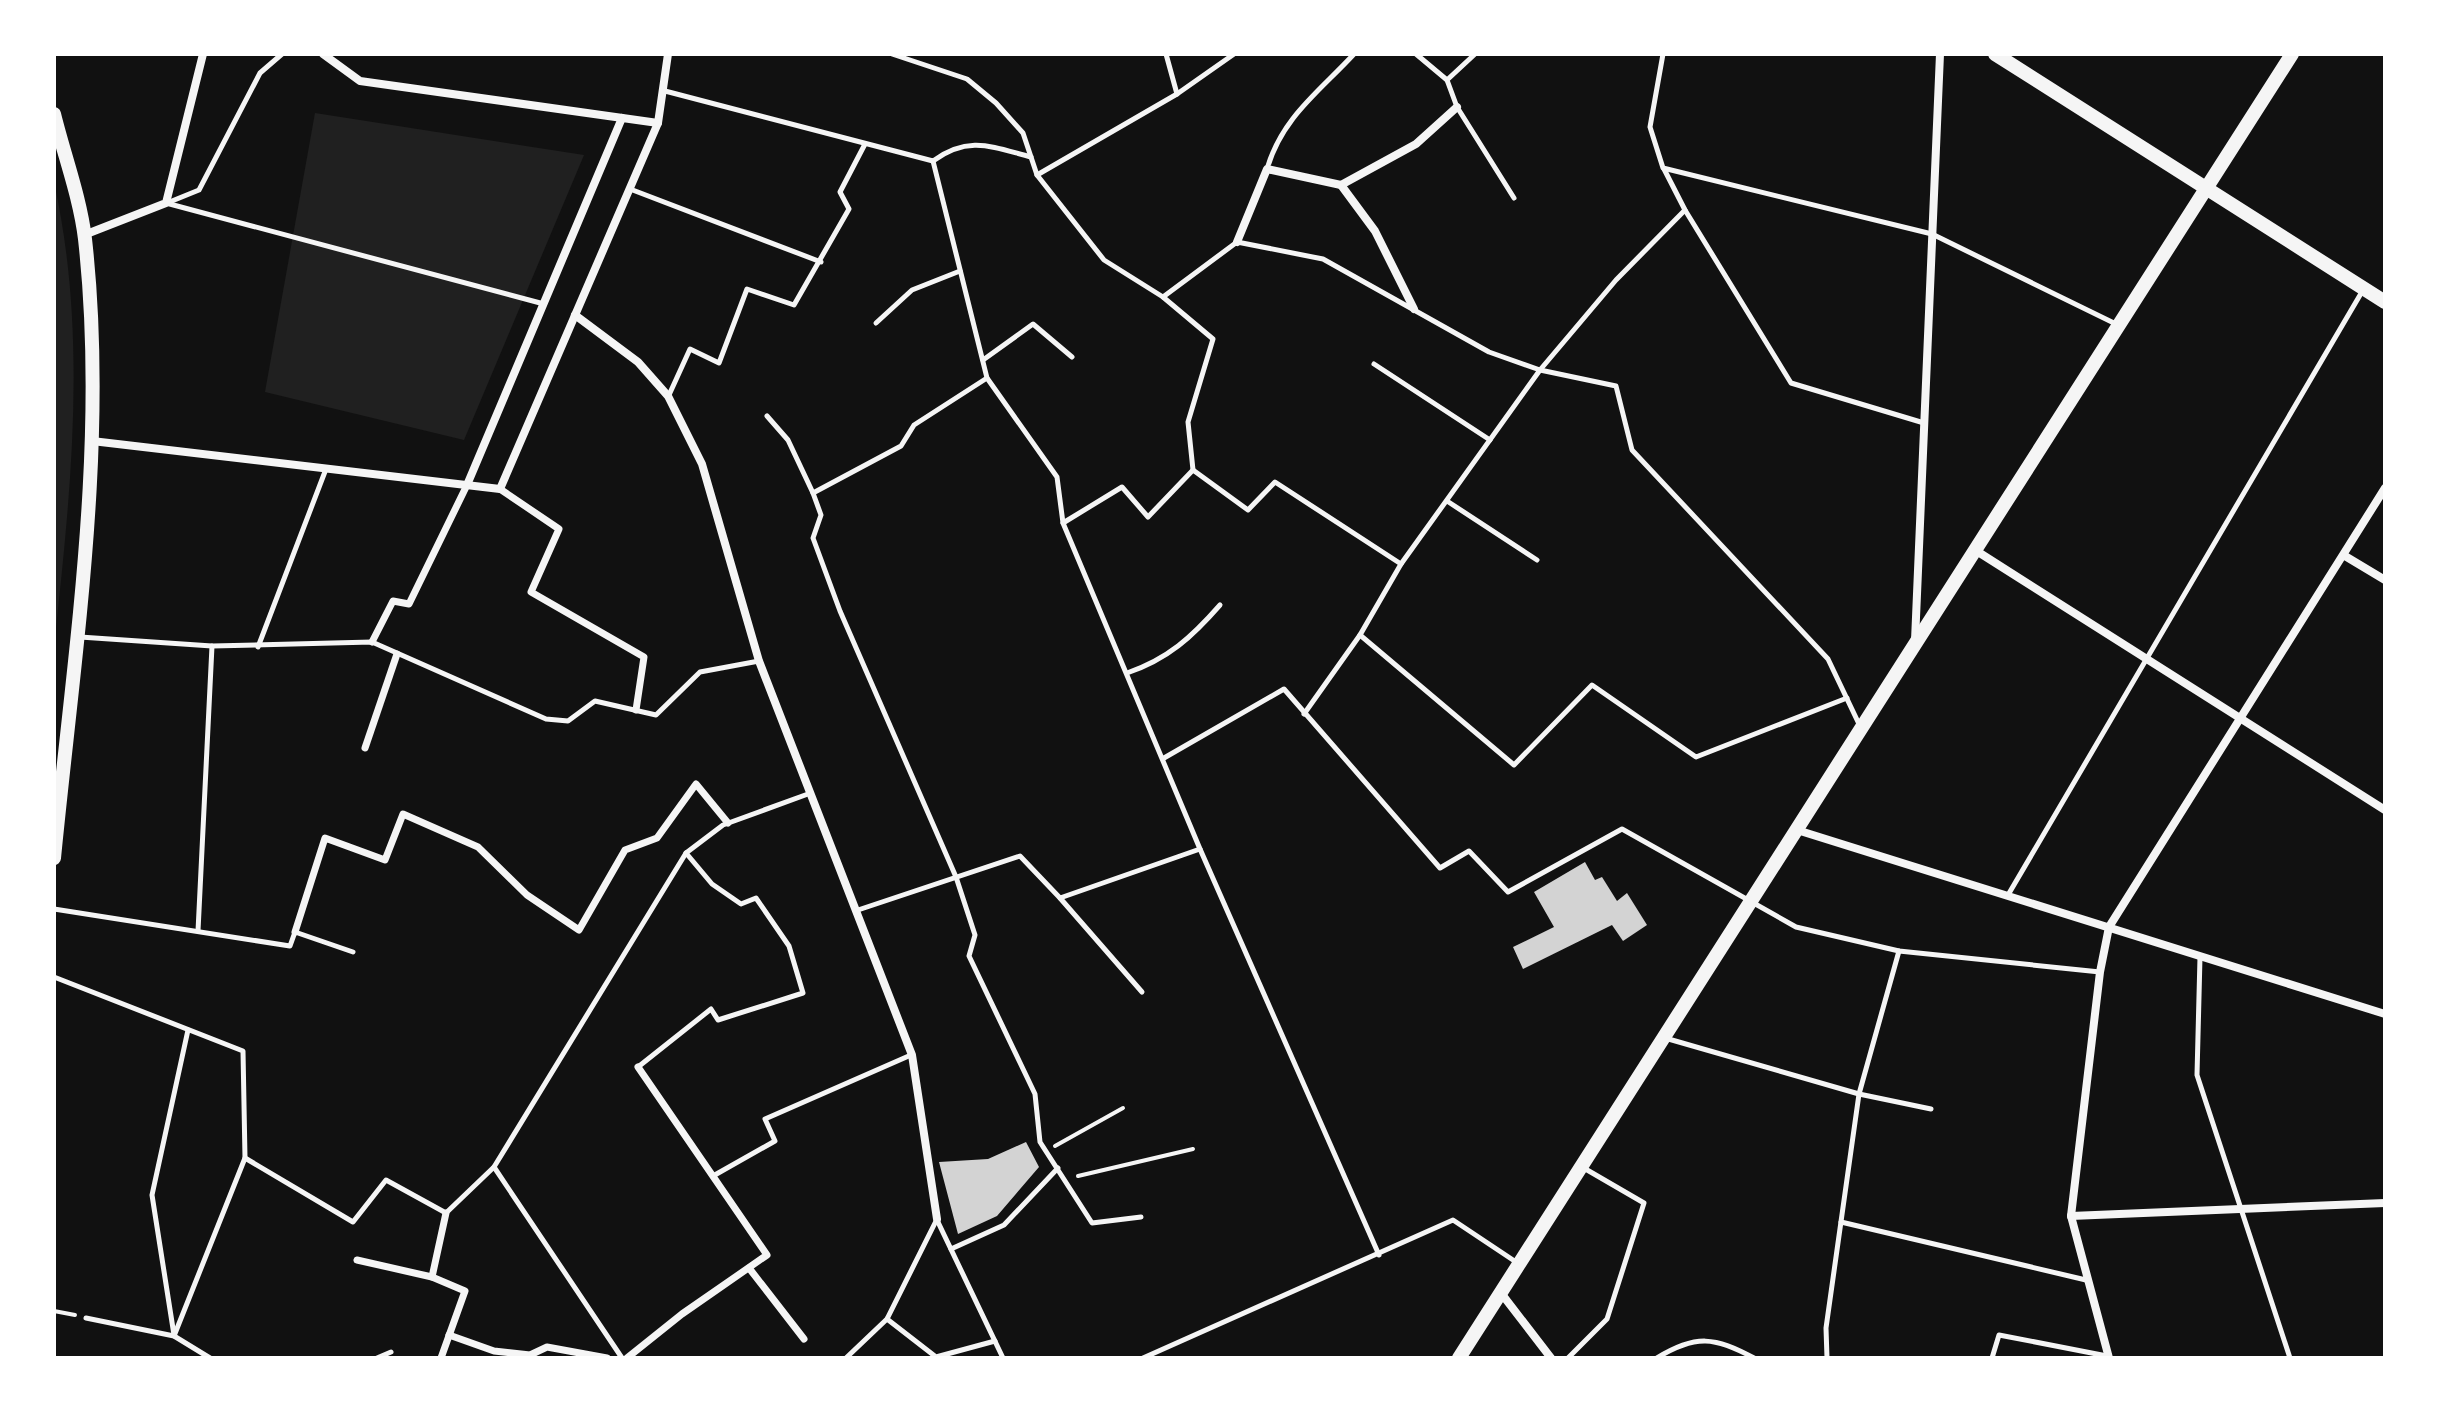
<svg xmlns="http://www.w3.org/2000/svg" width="2439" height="1412" viewBox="0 0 2439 1412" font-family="'Nunito Sans',sans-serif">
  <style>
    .green { fill: #202020 }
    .building { fill: #d3d3d3 }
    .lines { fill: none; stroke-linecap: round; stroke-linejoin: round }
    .path { stroke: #f5f5f5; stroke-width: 4 }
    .service { stroke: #f5f5f5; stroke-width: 5 }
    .pedestrian { stroke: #f5f5f5; stroke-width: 7 }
    .minor { stroke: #f5f5f5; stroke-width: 8 }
    .secondary { stroke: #f5f5f5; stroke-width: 14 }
  </style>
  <rect width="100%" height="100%" fill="#111"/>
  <g class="green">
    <path d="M315,113l269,42 -120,285 -199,-48z"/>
    <path d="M54,182c34,154 17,308 0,464z"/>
  </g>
  <g class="building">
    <path d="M1585,862l10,18 7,-3 15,24 10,-8 20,32 -24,16 -11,-16 -89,44 -10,-22 41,-20 -20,-35z"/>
    <path d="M1026,1142l13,25 -42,49 -39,18 -19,-72 49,-3z"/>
  </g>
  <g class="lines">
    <g class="path">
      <path d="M1055,1146l68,-38"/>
      <path d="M1078,1176l115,-27"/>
      <path d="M54,1311l21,4"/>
    </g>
    <g class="service">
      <path d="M892,54l75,25 29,24 27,30 14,42 67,85 59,37 50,42 -25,83 5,48"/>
      <path d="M1166,54l11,40"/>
      <path d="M1416,54l31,26 10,27 57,91"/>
      <path d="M1663,54l-13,73 13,41 269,66 186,91"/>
      <path d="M1447,80l28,-26"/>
      <path d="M665,91l268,70c36,-26 59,-14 98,-4"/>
      <path d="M933,161l54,217 70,99 6,46 137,326 179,406"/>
      <path d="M1267,169c15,-52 53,-78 87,-115"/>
      <path d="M1664,169l21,41 106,173 133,40"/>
      <path d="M1037,175l140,-81 57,-40"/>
      <path d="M630,189l191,73"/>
      <path d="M166,203l378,101"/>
      <path d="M167,203l32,-13 61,-117 22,-19"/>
      <path d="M1163,297l74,-55 86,17 166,93 51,18 76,16 16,64 196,209 31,65"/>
      <path d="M876,323l36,-33 48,-19"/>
      <path d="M983,360l50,-36 39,33"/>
      <path d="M1374,364l116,76"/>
      <path d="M669,395l21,-46 29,14 28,-74 47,16 55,-96 -9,-17 25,-48"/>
      <path d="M767,416l21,24 25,53 8,22 -8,23 27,73 116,266 19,58 -6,21 66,138 5,48 52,81 49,-6"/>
      <path d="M813,493l88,-47 13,-21 73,-47"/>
      <path d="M1447,501l90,59"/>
      <path d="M1063,523l59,-36 26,30 45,-47 55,40 27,-28 126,82"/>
      <path d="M1360,635l154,130 78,-80 104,72 151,-59"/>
      <path d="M80,637l132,9 160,-4 174,77 22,2 27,-20 61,14 44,-43 59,-11"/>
      <path d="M258,647l68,-178"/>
      <path d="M1127,673c41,-14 65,-36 93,-68"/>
      <path d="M1304,714l56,-79 41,-71 139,-194 76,-90 69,-70"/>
      <path d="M1164,758l120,-69 156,179 29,-17 39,41 114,-63 174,98 103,24 201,21"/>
      <path d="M2008,895l355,-605"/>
      <path d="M1060,898l82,94"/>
      <path d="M54,909l236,37 5,-14 58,20"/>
      <path d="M855,911l165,-55 40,42 140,-49"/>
      <path d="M198,931l14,-285"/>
      <path d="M2200,957l-3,118 93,283"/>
      <path d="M54,977l189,74 2,107 -71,178"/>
      <path d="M1665,1038l194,56 72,15"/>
      <path d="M638,1067l73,-58 7,11 85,-27 -14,-47 -33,-48 -15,6 -29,-20 -26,-31"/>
      <path d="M245,1158l108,64 33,-42 60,33 48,-46 192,-314 37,-28 85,-31"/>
      <path d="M494,1167l128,191"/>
      <path d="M713,1176l62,-35 -10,-22 146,-64"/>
      <path d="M937,1220l66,138"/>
      <path d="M1841,1222l245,58"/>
      <path d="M951,1249l53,-24 54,-57"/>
      <path d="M86,1318l88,18 36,22"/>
      <path d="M887,1319l49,38 59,-16"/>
      <path d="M174,1335l-22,-140 36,-165"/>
      <path d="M377,1358l14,-6"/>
      <path d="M846,1358l41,-39 50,-100"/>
      <path d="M1143,1358l310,-138 63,42"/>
      <path d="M1568,1358l39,-39 37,-116 -62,-36"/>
      <path d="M1657,1358c39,-24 58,-21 97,0"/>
      <path d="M1827,1358l-1,-30 33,-234 40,-143"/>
      <path d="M1992,1358l7,-23 108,21"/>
    </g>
    <g class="pedestrian">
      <path d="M500,489l59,40 -28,63 113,65 -8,53"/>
      <path d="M372,642l21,-41 16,3 58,-119"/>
      <path d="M365,748l32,-94"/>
      <path d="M295,932l30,-94 60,22 18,-46 75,33 49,48 52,35 46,-80 32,-12 39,-54 32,39"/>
      <path d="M357,1260l75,17"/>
      <path d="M749,1268l55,71"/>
      <path d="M449,1335l45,16 36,4 17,-8 60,11"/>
      <path d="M441,1358l24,-67 -33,-14 14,-64"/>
      <path d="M627,1358l55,-44 85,-59 -129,-188"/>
    </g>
    <g class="minor">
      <path d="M323,54l37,27 298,42"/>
      <path d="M1341,185l75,-41 41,-37"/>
      <path d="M84,235l82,-32 37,-149"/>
      <path d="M1237,242l30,-73 74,16 34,46 39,78"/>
      <path d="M575,315l63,47 30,34 34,68 57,197 153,394 25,164"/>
      <path d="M92,441l408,48 158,-366 10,-69"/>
      <path d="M467,485l155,-367"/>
      <path d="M1975,550l410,260"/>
      <path d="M2345,556l40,24"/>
      <path d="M1915,641l25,-587"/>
      <path d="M1797,830l588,184"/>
      <path d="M2071,1216l314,-13"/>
      <path d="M1501,1293l50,65"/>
      <path d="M2109,1358l-38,-142 29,-244 9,-45 276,-439"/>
    </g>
    <g class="secondary">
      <path d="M1995,54l390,248"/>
      <path d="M54,114c10,41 26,83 31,125 23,205 -11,414 -31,619"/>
      <path d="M1459,1358l833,-1304"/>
    </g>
  </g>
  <rect width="2439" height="1412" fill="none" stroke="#ffffff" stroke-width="112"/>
</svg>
